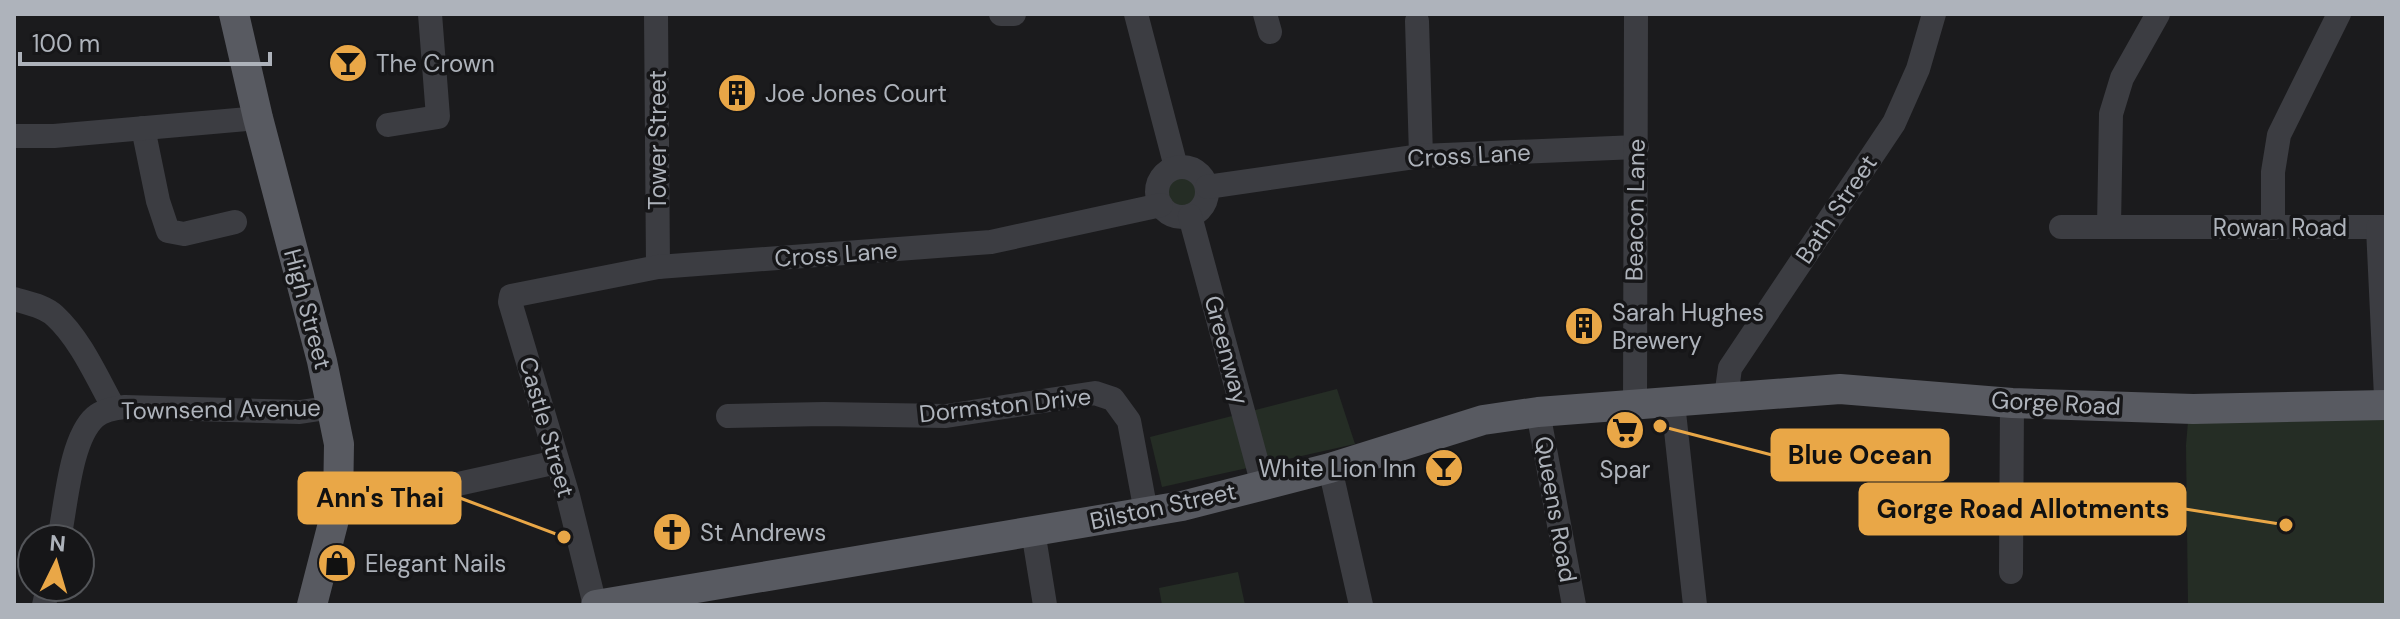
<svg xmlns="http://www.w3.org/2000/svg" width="2400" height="619" viewBox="0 0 2400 619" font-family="'DM Sans',sans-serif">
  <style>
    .green { fill: #252d25 }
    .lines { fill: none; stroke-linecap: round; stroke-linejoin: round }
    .minor { stroke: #3c3d42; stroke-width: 24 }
    .major { stroke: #585a61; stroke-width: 30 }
    .labels { text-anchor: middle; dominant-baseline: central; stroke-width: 7; stroke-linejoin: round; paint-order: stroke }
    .poi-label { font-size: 24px; fill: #aeb3bb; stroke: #161618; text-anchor: start }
    .street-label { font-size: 24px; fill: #aeb3bb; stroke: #161618 }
    .leader { fill: none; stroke: #e9a747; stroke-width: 3 }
    .callout-dot { fill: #e9a747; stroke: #161618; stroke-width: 3 }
    .callout { fill: #e9a747; stroke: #e9a747; stroke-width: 3 }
    .callout-label { font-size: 26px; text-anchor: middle; font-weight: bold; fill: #111 }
  </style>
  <rect width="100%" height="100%" fill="#1b1b1d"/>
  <g class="green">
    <circle cx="1182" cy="194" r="17"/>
    <path d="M1337,389l18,55 -193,43 -12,-50z"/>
    <path d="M2386,415v190h-198l-2,-160 2,-23z"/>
    <path d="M1238,572l7,33h-83l-3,-17z"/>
  </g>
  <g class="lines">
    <g class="minor">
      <path d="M656,14l2,253"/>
      <path d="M1001,14h13"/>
      <path d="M1136,14l40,153"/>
      <path d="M1265,14l5,18"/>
      <path d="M1417,21l4,135"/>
      <path d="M388,125l50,-8 -8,-103"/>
      <path d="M143,128l15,73 10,30 16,3 51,-12"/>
      <path d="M14,136h40l204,-18"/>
      <circle cx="1182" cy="192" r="25"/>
      <path d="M1207,187l214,-31 216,-9"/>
      <path d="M1190,216l73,269"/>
      <path d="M2109,226l2,-112 11,-36 36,-64"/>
      <path d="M2061,227h325"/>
      <path d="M2273,228v-56l6,-37 60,-121"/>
      <path d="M2378,228l8,169"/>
      <path d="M14,299c13,4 31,7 41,17 26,24 42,62 59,92"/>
      <path d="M1726,397l4,-29 164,-245 24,-54 16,-55"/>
      <path d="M1673,403l22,202"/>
      <path d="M1635,406l1,-392"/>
      <path d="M1538,412l36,193"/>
      <path d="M728,416l96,-2 122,2 149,-23 18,6 16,22 17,91"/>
      <path d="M1330,468l31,137"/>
      <path d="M336,511l221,-49"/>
      <path d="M1033,531l12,74"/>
      <path d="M59,539c7,-32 11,-100 36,-122 7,-6 20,-9 30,-10l175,5 33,-5"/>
      <path d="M2011,572l1,-169"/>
      <path d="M44,605l4,-18"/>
      <path d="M595,605l-27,-109 -58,-194 1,-6 147,-29 333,-25 170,-37"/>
    </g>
    <g class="major">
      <path d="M234,14l24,104 64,243 17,83 -1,60 -26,101"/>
      <path d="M596,605l586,-99 148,-38 153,-48 55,-8 302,-23 172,14 181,6 193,-4"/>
    </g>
  </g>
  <defs>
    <symbol id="bar-disc" viewBox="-11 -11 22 22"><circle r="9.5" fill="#e9a747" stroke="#161618"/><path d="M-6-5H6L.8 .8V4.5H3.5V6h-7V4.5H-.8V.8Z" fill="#111"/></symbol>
    <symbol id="building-disc" viewBox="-11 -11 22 22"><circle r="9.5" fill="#e9a747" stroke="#161618"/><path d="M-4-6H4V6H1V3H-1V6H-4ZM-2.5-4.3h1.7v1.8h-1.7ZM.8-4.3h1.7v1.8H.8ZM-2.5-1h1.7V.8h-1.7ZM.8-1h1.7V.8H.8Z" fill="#111"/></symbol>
    <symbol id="supermarket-disc" viewBox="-11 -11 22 22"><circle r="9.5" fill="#e9a747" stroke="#161618"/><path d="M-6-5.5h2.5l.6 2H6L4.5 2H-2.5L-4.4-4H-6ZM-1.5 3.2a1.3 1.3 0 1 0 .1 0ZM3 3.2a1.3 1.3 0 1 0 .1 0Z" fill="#111"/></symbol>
    <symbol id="church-disc" viewBox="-11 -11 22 22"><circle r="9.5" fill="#e9a747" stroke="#161618"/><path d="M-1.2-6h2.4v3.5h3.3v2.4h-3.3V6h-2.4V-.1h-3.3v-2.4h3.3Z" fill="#111"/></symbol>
    <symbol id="shop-disc" viewBox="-11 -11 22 22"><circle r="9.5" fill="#e9a747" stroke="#161618"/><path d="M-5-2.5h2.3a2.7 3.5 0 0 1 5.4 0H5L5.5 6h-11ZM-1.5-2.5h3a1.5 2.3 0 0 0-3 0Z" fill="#111"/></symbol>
  </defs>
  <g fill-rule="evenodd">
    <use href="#bar-disc" x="326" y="41" width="44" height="44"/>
    <use href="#building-disc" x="715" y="71" width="44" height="44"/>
    <use href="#building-disc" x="1562" y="304" width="44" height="44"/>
    <use href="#supermarket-disc" x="1603" y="408" width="44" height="44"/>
    <use href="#bar-disc" x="1422" y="446" width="44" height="44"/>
    <use href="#church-disc" x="650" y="510" width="44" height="44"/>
    <use href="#shop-disc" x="315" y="541" width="44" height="44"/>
  </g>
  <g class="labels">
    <g class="poi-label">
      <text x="376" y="63">The Crown</text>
      <text x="765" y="93">Joe Jones Court</text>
      <text x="1612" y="312">Sarah Hughes<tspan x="1612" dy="28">Brewery</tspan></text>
      <text x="1416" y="468" text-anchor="end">White Lion Inn</text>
      <text x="1625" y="469" text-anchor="middle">Spar</text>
      <text x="700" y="532">St Andrews</text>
      <text x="365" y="563">Elegant Nails</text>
    </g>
    <g class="street-label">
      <text transform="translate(657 140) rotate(-90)">Tower Street</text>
      <text transform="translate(1469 155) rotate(-3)">Cross Lane</text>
      <text transform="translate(1836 209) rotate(-56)">Bath Street</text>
      <text transform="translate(1635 210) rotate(-89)">Beacon Lane</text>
      <text x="2280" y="227">Rowan Road</text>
      <text transform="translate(836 254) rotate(-4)">Cross Lane</text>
      <text transform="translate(308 309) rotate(75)">High Street</text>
      <text transform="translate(1227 350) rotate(75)">Greenway</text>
      <text transform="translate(2056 403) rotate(3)">Gorge Road</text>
      <text transform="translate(1005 405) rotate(-6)">Dormston Drive</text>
      <text transform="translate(221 409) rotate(-1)">Townsend Avenue</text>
      <text transform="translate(547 427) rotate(74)">Castle Street</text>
      <text transform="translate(1163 506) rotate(-12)">Bilston Street</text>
      <text transform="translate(1556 509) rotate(80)">Queens Road</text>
    </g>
  </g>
  <path class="leader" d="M1660 426L1772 455M564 537L460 498M2286 525L2185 509"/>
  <g class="callout-dot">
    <circle cx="1660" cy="426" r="8"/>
    <circle cx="564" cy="537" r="8"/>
    <circle cx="2286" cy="525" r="8"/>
  </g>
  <g class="callout">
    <rect x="1772" y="430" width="176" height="50" rx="8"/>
    <rect x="299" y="473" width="161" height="50" rx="8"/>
    <rect x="1860" y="484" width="325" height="50" rx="8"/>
  </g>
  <g class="callout-label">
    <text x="1860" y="464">Blue Ocean</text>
    <text x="380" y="507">Ann's Thai</text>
    <text x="2023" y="518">Gorge Road Allotments</text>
  </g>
  <rect width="2400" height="619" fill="none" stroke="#aeb3bb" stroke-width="32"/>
  <g transform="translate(56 563) rotate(5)"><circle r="38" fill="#161618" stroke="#535559" stroke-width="2"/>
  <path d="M0-6L14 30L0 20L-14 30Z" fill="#e9a747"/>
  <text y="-12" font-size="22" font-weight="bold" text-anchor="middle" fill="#aeb3bb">N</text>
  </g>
  <path d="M20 52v12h250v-12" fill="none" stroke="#aeb3bb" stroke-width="4"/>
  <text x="32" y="52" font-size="24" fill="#aeb3bb" stroke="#161618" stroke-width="6" paint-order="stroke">100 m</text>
</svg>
